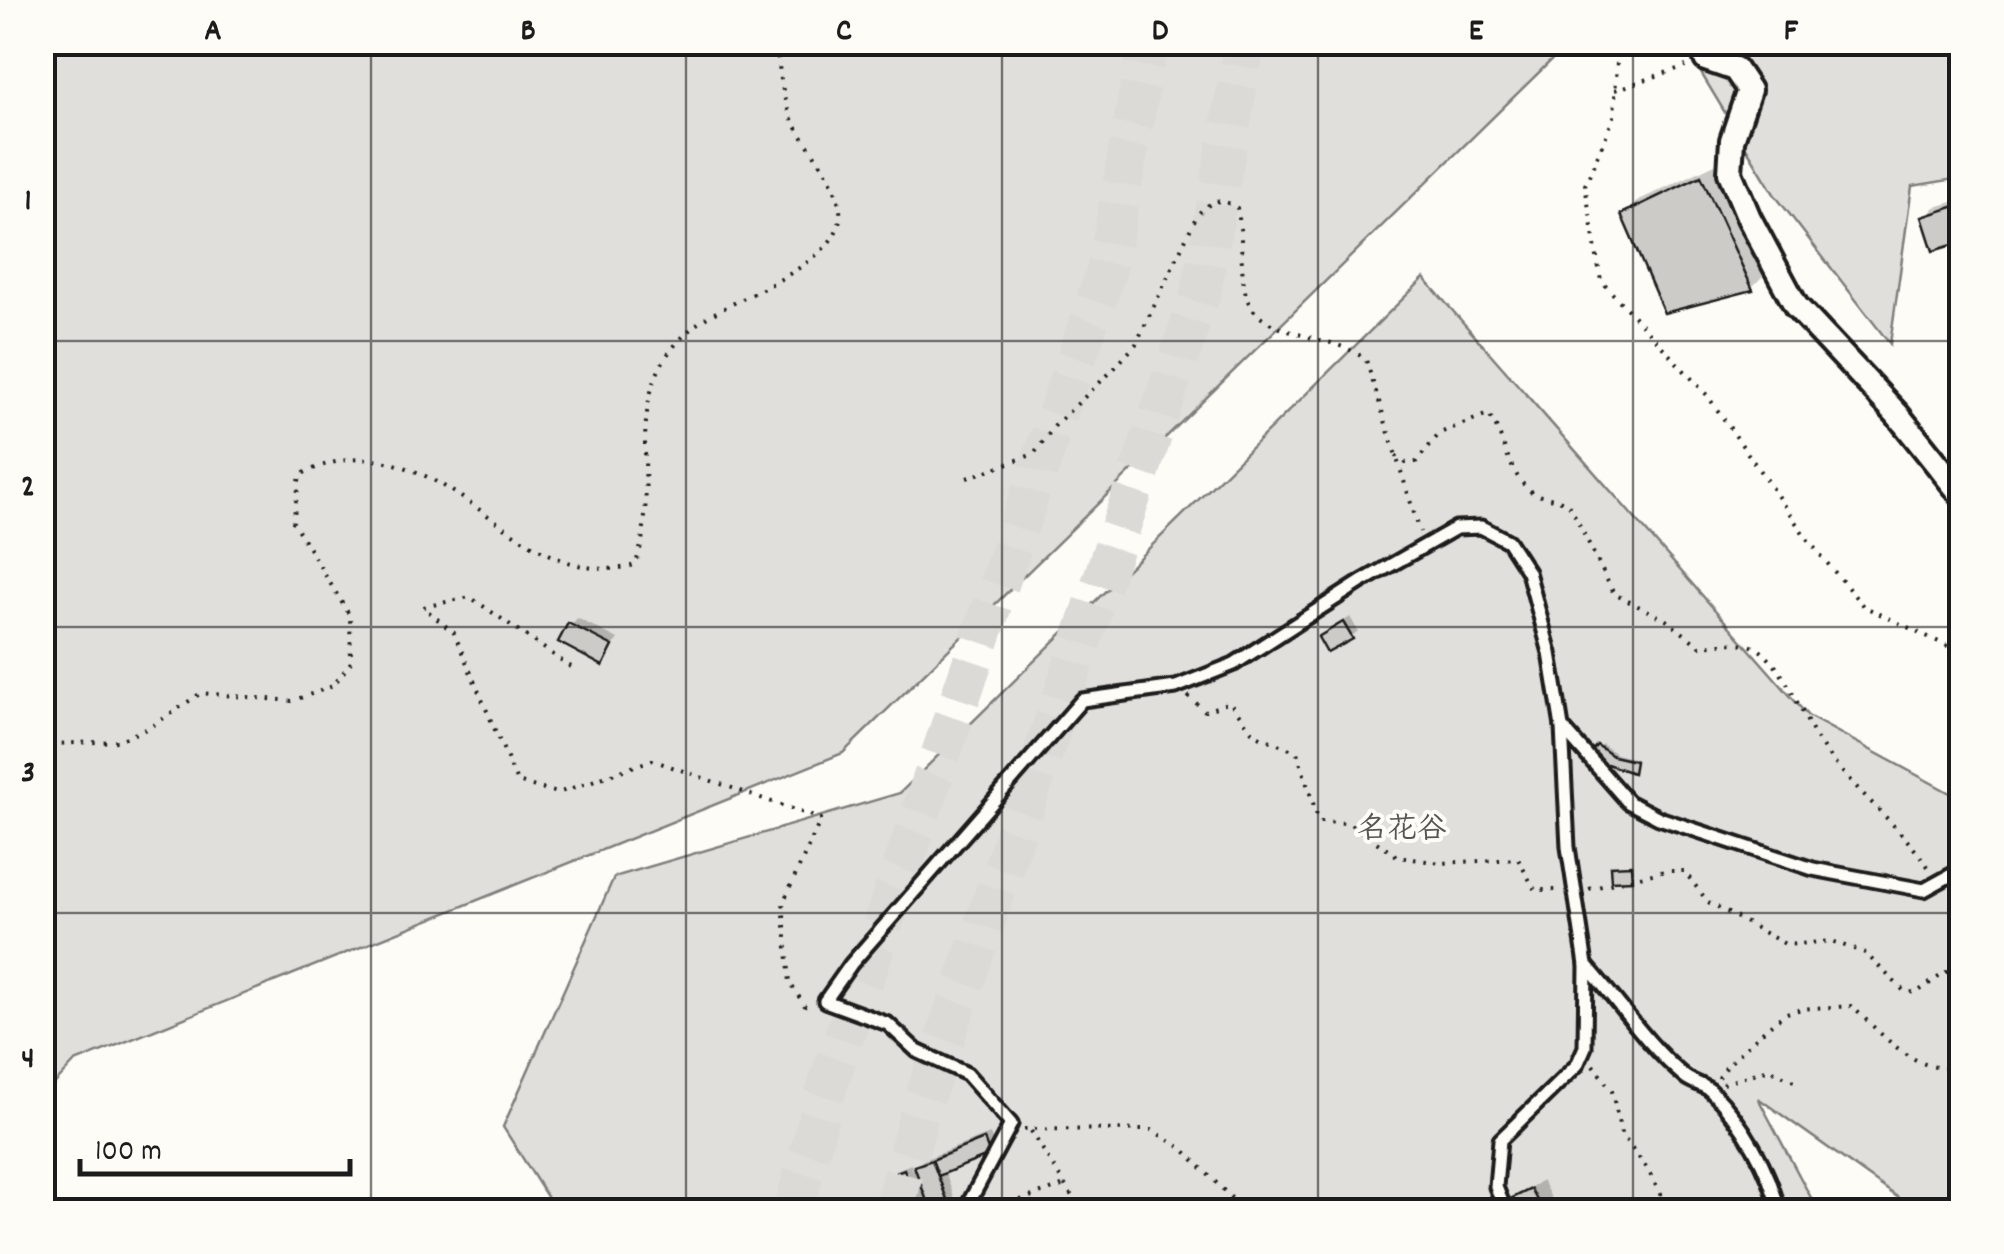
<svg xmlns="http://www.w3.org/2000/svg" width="2004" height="1254" viewBox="0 0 2004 1254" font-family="Dekko,'LXGW WenKai TC',sans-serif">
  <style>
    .green { fill: #e0dfdb; stroke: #7e7e7c; stroke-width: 2.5 }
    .shadow { fill: #0003 }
    .building { fill: #cccbc8; stroke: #1c1c1c; stroke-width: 2.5 }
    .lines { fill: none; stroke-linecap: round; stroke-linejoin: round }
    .highway-tunnel { stroke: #dbdad6; stroke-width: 40; stroke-dasharray: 40 20; stroke-linecap: butt }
    .lane-casing { stroke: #1c1c1c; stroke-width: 19 }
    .street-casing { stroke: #1c1c1c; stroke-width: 30 }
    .path { stroke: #1c1c1c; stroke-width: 4; stroke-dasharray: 2.5 8; stroke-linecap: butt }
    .lane { stroke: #fdfcf7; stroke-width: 11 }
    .street { stroke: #fdfcf7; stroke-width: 22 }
    .grid { fill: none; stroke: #1c1c1c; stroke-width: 2.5; stroke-opacity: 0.55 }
    .labels { text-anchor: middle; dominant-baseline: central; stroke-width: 8; stroke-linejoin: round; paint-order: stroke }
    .park-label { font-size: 30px; fill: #575655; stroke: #fdfcf7 }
    .neatline { fill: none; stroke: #1c1c1c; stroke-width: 4 }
    .grid-label { font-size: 32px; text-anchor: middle; font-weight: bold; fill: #1c1c1c }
  </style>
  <rect width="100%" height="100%" fill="#fdfcf7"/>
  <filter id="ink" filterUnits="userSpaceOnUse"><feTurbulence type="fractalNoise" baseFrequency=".01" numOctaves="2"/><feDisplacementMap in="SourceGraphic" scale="20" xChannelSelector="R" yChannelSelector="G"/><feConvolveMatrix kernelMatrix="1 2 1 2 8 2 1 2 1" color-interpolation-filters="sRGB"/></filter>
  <g filter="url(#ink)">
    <g class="green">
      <path d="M43,43h1526l-726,710 -768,309 -32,34z"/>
      <path d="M1683,43h278v135l-49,8 -22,158 -116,-150z"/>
      <path d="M1424,278l384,438 153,83v412h-44l-159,-113 60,113h-1262l-53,-84 111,-250 286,-84z"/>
    </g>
    <g class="shadow">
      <path d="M1715,164l51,109 -14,14 -86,23 -42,-96 15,-14z"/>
      <path d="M1962,199v40l-37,-21 10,-11z"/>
      <path d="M1350,617l8,14 -7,6h-30z"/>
      <path d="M577,618l41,21 -16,24 -41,-22z"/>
      <path d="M1602,744l14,10 20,5 -1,9 -42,-15z"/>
      <path d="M990,1134l5,13 -6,6 -45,17 16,42h-57l-14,-36 7,-6 15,-6 2,6 10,-10z"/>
      <path d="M1542,1180l16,32h-41l-6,-11z"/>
    </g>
    <g class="building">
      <path d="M1701,176l52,114 -89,23 -43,-99z"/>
      <path d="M1962,204v38l-29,9 -11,-34z"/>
      <path d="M1343,622l10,17 -26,14 -9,-16z"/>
      <path d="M568,623l45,23 -10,20 -45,-24z"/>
      <path d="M1597,745l16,11 22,5 -2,12 -35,-12 -9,-7z"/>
      <path d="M1631,865l1,15 -21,1 -1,-15z"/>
      <path d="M984,1139l6,16 -52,21 -6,-16z"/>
      <path d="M932,1160l6,16 14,36h-21l-17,-46z"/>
      <path d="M904,1169l17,43h-21l-14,-36z"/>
      <path d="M1531,1189l12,23h-29l-6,-12z"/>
    </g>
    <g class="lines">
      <g class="highway-tunnel">
        <path d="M793,1212l35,-128 279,-815 41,-227"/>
        <path d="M893,1212l27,-101 281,-818 44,-251"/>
      </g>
      <defs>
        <g id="lane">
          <path d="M1562,727l66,75 31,16 154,51 111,21 38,-21"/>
          <path d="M1586,965c32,36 62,81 98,111 8,7 19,8 27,15 31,30 59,79 68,121"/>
          <path d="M964,1212l47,-88 -44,-50 -50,-23 -29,-27 -63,-23 26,-37 231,-264 94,-13 58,-23 127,-82 95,-54 25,-1 27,14 20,31 22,81 12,74 6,120 18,118 -1,82 -8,18 -77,75 -4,47 10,25"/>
        </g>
        <path id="street" d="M1706,59l29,10 14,21 -17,50 -2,33 19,45 47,88 101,108 65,81"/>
      </defs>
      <use href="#lane" class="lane-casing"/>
      <use href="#street" class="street-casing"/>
      <g class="path">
        <path d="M1618,42l-4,75 -29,68 16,96 106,114 101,145 55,66 99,47"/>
        <path d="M1615,90l71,-24"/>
        <path d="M1396,456l10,7 10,-1 24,-29 48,-19c17,22 18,53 38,73 12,14 31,8 44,19l44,88 52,26 34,26c20,-1 44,-8 61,5 31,26 42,73 67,104 33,41 73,72 103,116"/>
        <path d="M967,478l67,-24 22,-30 56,-53 24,-27 61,-129c14,-14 22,-19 40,-7 7,29 2,59 9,87 12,46 89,37 120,65l54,172"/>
        <path d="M571,667l-101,-70 -47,10 31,26 63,149 41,11 94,-33 169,59 -38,84 7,80 15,23 6,-2"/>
        <path d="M1188,696l17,15 25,-9 24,32 43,18 22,70 30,1 49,34 43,6 77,-4 17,31h26"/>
        <path d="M42,750l13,-6 62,-3 34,-14 50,-34 91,8 41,-15 18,-24 -1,-46 -57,-94 7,-47c139,-71 213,123 335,90 25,-63 -7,-139 27,-201 6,-13 24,-32 35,-40 34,-26 149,-60 143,-114 -5,-38 -33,-60 -49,-93 -10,-21 -11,-52 -16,-75"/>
        <path d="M42,827v25"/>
        <path d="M1589,889l76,-18h19l24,31 79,43 44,-4 34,12 39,38 12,2 30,-21 16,1"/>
        <path d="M1952,891l10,9"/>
        <path d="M1593,1065l19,26 9,43 26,34 22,44"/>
        <path d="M1719,1078c1,-9 58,-61 68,-65 19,-7 44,-5 64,-7 33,28 62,70 111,61"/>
        <path d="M1723,1084l46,-15 31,15"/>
        <path d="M1024,1129l128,1 31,19 62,63"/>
        <path d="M1031,1131l51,81"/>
        <path d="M1003,1212l12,-10 50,-17"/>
      </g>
      <use href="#lane" class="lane"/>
      <use href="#street" class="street"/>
    </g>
  </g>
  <path class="grid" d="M371,42v1170M686,42v1170M1002,42v1170M1318,42v1170M1633,42v1170M42,341h1920M42,627h1920M42,913h1920"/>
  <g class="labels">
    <g class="park-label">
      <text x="1402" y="831">名花谷</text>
    </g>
  </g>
  <rect width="2004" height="1254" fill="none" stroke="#fdfcf7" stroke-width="110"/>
  <path d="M80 1159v15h270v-15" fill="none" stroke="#1c1c1c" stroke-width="5"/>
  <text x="95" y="1159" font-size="30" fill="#1c1c1c" stroke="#fdfcf7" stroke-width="8" paint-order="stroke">100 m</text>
  <rect x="55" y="55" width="1894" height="1144" class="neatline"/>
  <g class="grid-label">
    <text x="213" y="39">A</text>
    <text x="528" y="39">B</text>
    <text x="844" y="39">C</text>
    <text x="1160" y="39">D</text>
    <text x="1476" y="39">E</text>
    <text x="1791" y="39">F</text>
    <text x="28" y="209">1</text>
    <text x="28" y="495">2</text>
    <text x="28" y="781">3</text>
    <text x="28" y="1067">4</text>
  </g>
</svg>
